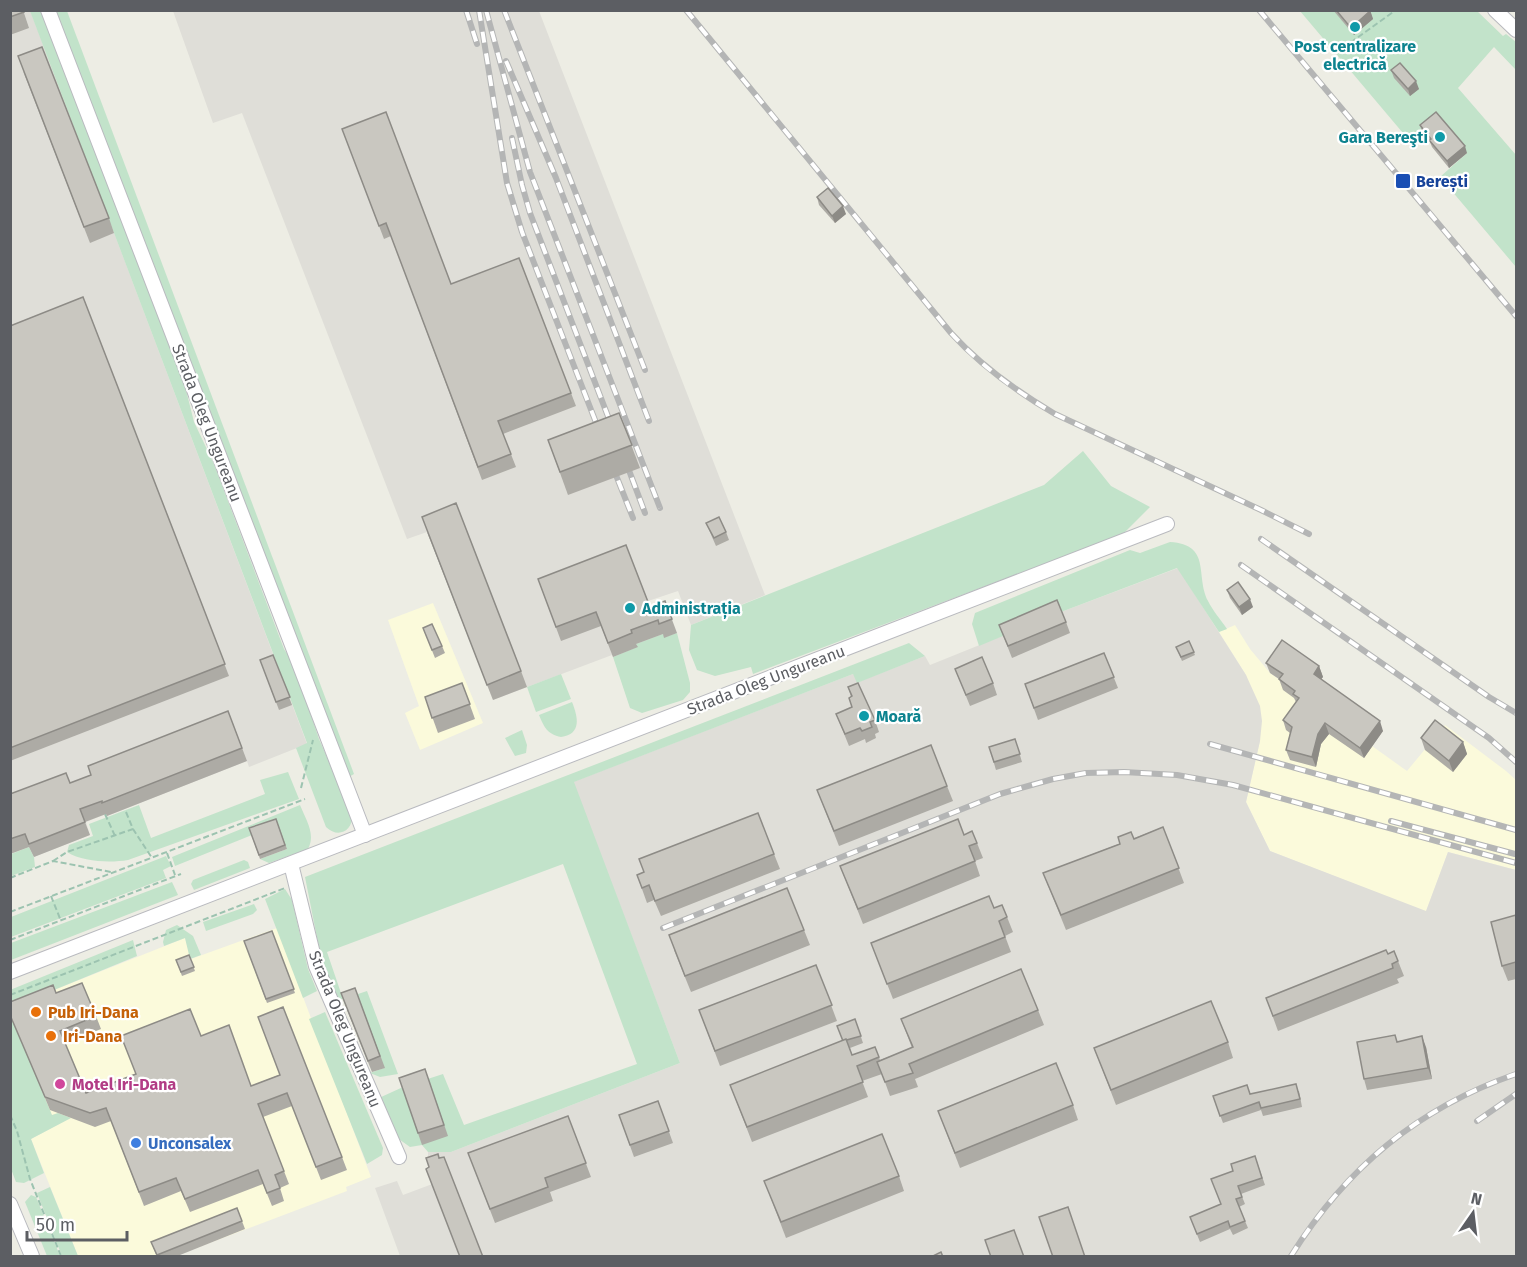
<svg xmlns="http://www.w3.org/2000/svg" width="1527" height="1267" viewBox="0 0 1527 1267" font-family="'Fira Sans',sans-serif">
  <style>
    .commercial { fill: #fbfadb }
    .industrial { fill: #dfded8 }
    .green { fill: #c2e3ca }
    .lines { fill: none; stroke-linecap: round; stroke-linejoin: round }
    .minor-casing { stroke: #b9babf; stroke-width: 16 }
    .path { stroke: #9cc3b0; stroke-width: 2; stroke-dasharray: 6 3; stroke-linecap: butt }
    .minor { stroke: #fff; stroke-width: 14 }
    .rail-casing { stroke: #b4b5b5; stroke-width: 6 }
    .rail { stroke: #fff; stroke-width: 4; stroke-dasharray: 11; stroke-linecap: butt }
    .wall { fill: #adaba5 }
    .shaded-wall { fill: #8d8b86 }
    .building { fill: #c9c7c0; stroke: #8d8b86; stroke-width: 1.5 }
    .culture-dot { fill: #0f9aa8; stroke: #fff; stroke-width: 2 }
    .transit-dot { fill: #1a4fb4; stroke: #fff; stroke-width: 2 }
    .food-dot { fill: #e8710a; stroke: #fff; stroke-width: 2 }
    .hotel-dot { fill: #d1479c; stroke: #fff; stroke-width: 2 }
    .shop-dot { fill: #3f7fe0; stroke: #fff; stroke-width: 2 }
    .labels { text-anchor: middle; dominant-baseline: central; stroke-width: 4.5; stroke-linejoin: round; paint-order: stroke }
    .culture-label { font-size: 16px; font-weight: bold; fill: #0d838f; stroke: #fff; text-anchor: start }
    .transit-label { font-size: 16px; font-weight: bold; fill: #164399; stroke: #fff; text-anchor: start }
    .street-label { font-size: 16px; fill: #5c5e63; stroke: #fff }
    .food-label { font-size: 16px; font-weight: bold; fill: #c56008; stroke: #fff; text-anchor: start }
    .hotel-label { font-size: 16px; font-weight: bold; fill: #b23c85; stroke: #fff; text-anchor: start }
    .shop-label { font-size: 16px; font-weight: bold; fill: #366cbe; stroke: #fff; text-anchor: start }
  </style>
  <rect width="100%" height="100%" fill="#edede4"/>
  <g class="commercial">
    <path d="M433,603l50,120 -63,27 -15,-37 14,-7 -31,-86z"/>
    <path d="M1235,625l15,24 20,24 137,98 38,-46 61,46 10,9v90l-68,-18 -22,60 -156,-61 -24,-49 14,-61 -14,-66 -27,-43z"/>
    <path d="M277,928l94,249 -25,10 1,4 -172,65h-97l-47,-117 39,-21 -18,-2 -41,-99 43,-27 131,-52 6,21z"/>
  </g>
  <g class="industrial">
    <path d="M30,10l277,734 -58,23 -2,-6 -140,55 -1,-2 -20,8 4,13 -56,22 -5,-10 -18,7 -1,-843z"/>
    <path d="M173,11h366l226,584 -74,30 -13,-34 -30,10 7,19 22,13 -64,24 -1,-2 -119,45 -66,-168 -20,7 -165,-426 -29,10z"/>
    <path d="M1178,568l68,107 14,31 2,15 -2,20 -14,61 24,49 156,60 22,-59 68,18v386h-1116l-25,-68 22,-7 6,14 32,-12 -7,-18v-13h23l229,-89 -107,-281 280,-108 5,8 67,-26 5,9 131,-53z"/>
  </g>
  <g class="green">
    <path d="M30,11h13l139,363 12,48 20,42 70,185 10,15 25,75 33,75c2,17 -14,25 -26,13l-30,-79 11,-5z"/>
    <path d="M56,11h11l287,763 -7,4z"/>
    <path d="M1300,11h177l26,25 3,-2 10,8v28l-22,-23 -36,41 58,67v112l-76,-90 27,-24 -48,-23 -11,9z"/>
    <path d="M1083,451l28,35 39,21 -27,27 -370,140 -2,-7 -36,9 -18,-6 -8,-20 2,-25 353,-140z"/>
    <path d="M1170,542c42,3 25,33 38,59 5,10 13,19 19,28l-8,3 -42,-64 -116,44 -82,34 -7,-22 3,-11 155,-63 10,3z"/>
    <path d="M677,633l13,50v9l-7,8 -41,13 -12,-5 -17,-51 24,-10 -1,-3 27,-10 2,3z"/>
    <path d="M909,643l16,13 -68,27 -4,-9 -279,108 106,281 -229,89h-23l-6,-7 -12,2 -14,-10 -17,-39 24,-11 40,-13 21,51 173,-61 -74,-200 -236,88 16,47 24,-8 31,83 -18,3 -10,-4 14,-5 -25,-69 -14,6 -2,-6 -5,1 -16,-37 -17,-86z"/>
    <path d="M561,674l10,25 -35,13 -9,-25z"/>
    <path d="M572,702c6,15 10,32 -11,35 -14,-3 -17,-10 -22,-22z"/>
    <path d="M522,730l5,15 -1,8 -11,3 -10,-18z"/>
    <path d="M288,772l11,27 -171,61c-18,3 -45,2 -61,-8l2,-7 24,-9 -4,-12 50,-19 12,33 114,-44 -5,-14z"/>
    <path d="M300,805c6,15 16,29 8,44l-39,14 -9,-4 27,-10 -36,-17 1,3 -77,31 -3,-9z"/>
    <path d="M29,847l5,10 1,10 -24,9v-22z"/>
    <path d="M166,856l5,10 -8,4 3,8 -155,59v-20z"/>
    <path d="M244,860l4,2 2,6 -56,22 -3,-6 2,-4z"/>
    <path d="M172,882l6,13 -167,65v-17z"/>
    <path d="M285,889l7,11 16,69 9,22 -14,7 -38,-99z"/>
    <path d="M254,904l3,6 -4,4 -47,17 -3,-9z"/>
    <path d="M177,925l16,11 8,19 -11,4 -5,-21 -21,8 -1,-4 3,-12z"/>
    <path d="M133,940l4,16 -83,34 -43,27 41,98 6,-2 13,5 -40,21 13,34 -20,10 -8,-1 -5,-13 -1,-179z"/>
    <path d="M325,1012l58,136 -1,7 -15,9 -58,-145z"/>
    <path d="M50,1187l28,69h-16l-25,-63z"/>
    <path d="M31,1195l5,2 24,59h-13l-22,-54z"/>
  </g>
  <g class="lines">
    <defs>
      <g id="minor">
        <path d="M48,10l317,825"/>
        <path d="M1495,10l21,20"/>
        <path d="M291,864l25,102 83,191"/>
        <path d="M10,972l1157,-448"/>
        <path d="M10,1204l22,52"/>
      </g>
    </defs>
    <use href="#minor" class="minor-casing"/>
    <g class="path">
      <path d="M1336,53l60,-43"/>
      <path d="M301,788l12,-48"/>
      <path d="M126,812l7,17 19,29"/>
      <path d="M105,814l10,22"/>
      <path d="M167,853l8,22"/>
      <path d="M53,861l14,-9 66,-23"/>
      <path d="M10,878l43,-17 58,11"/>
      <path d="M51,896l10,25"/>
      <path d="M10,912l295,-113"/>
      <path d="M10,940l171,-66"/>
      <path d="M10,995l275,-107"/>
      <path d="M10,1115l7,16 13,48 31,77"/>
    </g>
    <use href="#minor" class="minor"/>
    <defs>
      <g id="rail">
        <path d="M466,10l11,34"/>
        <path d="M479,10l28,173 15,49 80,206"/>
        <path d="M486,10l44,162 130,336"/>
        <path d="M504,10l141,360"/>
        <path d="M686,10l265,323c30,33 65,58 104,81l206,96 48,24"/>
        <path d="M1259,10l257,306"/>
        <path d="M506,61l50,117 93,243"/>
        <path d="M512,138l10,47 8,28 84,219"/>
        <path d="M624,457l21,56"/>
        <path d="M610,460l23,58"/>
        <path d="M1261,539l228,158 27,16"/>
        <path d="M1241,565l248,173 27,24"/>
        <path d="M1210,744l306,86"/>
        <path d="M1391,821l124,33"/>
        <path d="M663,928l337,-134 53,-15 33,-6 38,-1 53,3 56,10 283,78"/>
        <path d="M1477,1121l39,-27"/>
        <path d="M1291,1256c55,-88 127,-148 225,-182"/>
      </g>
    </defs>
    <use href="#rail" class="rail-casing"/>
    <use href="#rail" class="rail"/>
  </g>
  <g class="wall">
    <path d="M10,10h13l6,18 -19,7z"/>
    <path d="M1333,10h37l3,9 -19,16z"/>
    <path d="M1391,70l28,19 -9,7 -16,-18z"/>
    <path d="M23,71l86,147 5,15 -24,10z"/>
    <path d="M1420,125l47,28 -18,15 -17,-21 -2,-5 -8,-10z"/>
    <path d="M342,129l109,155 68,-26 57,148 -73,28 13,33 -34,13 -91,-244 -7,3z"/>
    <path d="M817,197l29,17 -11,9 -16,-18z"/>
    <path d="M83,297l146,379 -219,85v-435z"/>
    <path d="M619,413l21,55 -72,27 -20,-55z"/>
    <path d="M706,523l20,9 3,8 -13,6z"/>
    <path d="M427,532l94,139 6,16 -34,13z"/>
    <path d="M538,579l112,28 15,-6 12,32 -13,5 -1,-4 -27,10 2,3 -25,10 -12,-31 -40,15z"/>
    <path d="M1227,590l26,17 -11,8 -12,-17z"/>
    <path d="M1066,622l4,11 -58,25 -13,-33z"/>
    <path d="M423,628l19,18 3,7 -10,5z"/>
    <path d="M1189,641l6,14 -13,6 -6,-14z"/>
    <path d="M1104,653l14,35 -80,32 -13,-36z"/>
    <path d="M273,655l19,50 -13,5 -19,-50z"/>
    <path d="M1266,663l53,3 4,11 -2,2 62,52 -19,27 -35,-24 -8,10 -5,23 -26,-7 -4,-10 4,-17 -4,-3 -3,-10 13,-18 -2,-4 -11,-8 -4,-11 -9,-6z"/>
    <path d="M955,669l38,14 4,12 -27,11z"/>
    <path d="M462,683l13,36 -37,14 -13,-36z"/>
    <path d="M848,687l27,33 4,12 -4,2 1,4 -10,5 -1,-4 -16,7 -13,-32 16,-7 -3,-9 2,-1z"/>
    <path d="M228,711l19,50 -140,55 -1,-2 -21,8 5,13 -56,22 -5,-10 -19,7v-60l60,-11 21,-8z"/>
    <path d="M1421,738l42,4 4,12 -14,18 -28,-22z"/>
    <path d="M1015,739l7,23 -26,8 -7,-23z"/>
    <path d="M947,786l6,15 -114,45 -22,-56z"/>
    <path d="M276,819l11,30 -27,10 -11,-31z"/>
    <path d="M1163,827l21,56 -118,47 -23,-57z"/>
    <path d="M964,835l13,8 6,15 -8,3 5,15 -117,48 -23,-58z"/>
    <path d="M774,854l6,15 -119,47 -7,-16 -7,3 -10,-28z"/>
    <path d="M994,908l13,9 6,15 -8,4 6,16 -118,47 -22,-56z"/>
    <path d="M1516,915v64l-8,2 -6,-15z"/>
    <path d="M804,930l6,15 -119,47 -17,-42z"/>
    <path d="M272,931l23,62 -28,10 -23,-62z"/>
    <path d="M1388,954l10,7 6,15 -7,3 2,4 -121,48 -12,-33z"/>
    <path d="M189,955l6,16 -13,5 -6,-16z"/>
    <path d="M816,965l21,56 -117,45 -21,-56z"/>
    <path d="M355,988l30,80 -13,4 -27,-67z"/>
    <path d="M56,993l40,23 5,13 -36,14 21,50 49,-19 66,-38 50,50 28,-11 63,82 5,13 -26,10 -29,-74 -29,11 26,67 -9,4 4,13 -12,5 -9,-22 -73,28 -9,-21 -37,15 -33,-85 -16,6 -45,-17 -39,-93 -1,-15z"/>
    <path d="M1038,1010l6,15 -129,54 3,8 -28,9 -8,-22 -20,7 6,16 -116,45 -22,-57 113,-44 12,-22 8,24 -13,5 2,7 23,-8 5,13 32,-12 -11,-29z"/>
    <path d="M1398,1041l28,6 6,32 -65,11 -3,-11z"/>
    <path d="M1228,1042l5,16 -117,47 -22,-57z"/>
    <path d="M425,1069l23,67 -26,9 -23,-67z"/>
    <path d="M1299,1091l3,16 -39,9 -2,-6 -38,13 -10,-27z"/>
    <path d="M658,1101l15,42 -39,14 -15,-42z"/>
    <path d="M1073,1105l5,15 -118,48 -22,-57z"/>
    <path d="M568,1116l23,61 -41,15 3,9 -58,22 -27,-70z"/>
    <path d="M1255,1156l10,29 -24,9 4,10 -6,3 9,21 -15,7 -3,-6 -30,13 -10,-25 31,-13z"/>
    <path d="M899,1176l5,15 -118,47 -16,-42z"/>
    <path d="M237,1208l8,21 -70,28h-18l-6,-15z"/>
  </g>
  <g class="shaded-wall">
    <path d="M1370,10l3,9 -19,16 -3,-7z"/>
    <path d="M1416,81l3,8 -9,7 -2,-7z"/>
    <path d="M1465,146l2,7 -18,15 -2,-7z"/>
    <path d="M843,206l3,8 -11,9 -3,-7z"/>
    <path d="M1250,599l3,8 -11,8 -3,-8z"/>
    <path d="M1319,666l4,11 -6,7 -3,-10z"/>
    <path d="M1380,721l3,10 -19,27 -4,-10z"/>
    <path d="M1325,723l4,11 -8,10 -5,23 -4,-10 6,-23z"/>
    <path d="M1463,742l4,12 -14,18 -4,-11z"/>
    <path d="M1422,1036l4,11 6,32 -4,-11z"/>
  </g>
  <g class="building">
    <path d="M10,10h13l1,2 -14,5z"/>
    <path d="M1336,10h34v1l-19,17z"/>
    <path d="M42,47l67,171 -25,9 -66,-171z"/>
    <path d="M1400,63l16,18 -8,8 -17,-19z"/>
    <path d="M386,112l65,172 68,-26 52,135 -73,28 13,33 -33,13 -92,-244 -7,3 -37,-97z"/>
    <path d="M1436,112l29,34 -18,15 -18,-21 2,-1 -11,-14z"/>
    <path d="M828,188l15,18 -11,10 -15,-19z"/>
    <path d="M83,297l142,367 -215,84v-422z"/>
    <path d="M619,413l13,32 -72,27 -12,-32z"/>
    <path d="M456,503l65,168 -34,14 -65,-168z"/>
    <path d="M719,517l7,15 -12,6 -8,-15z"/>
    <path d="M626,545l24,62 15,-6 7,18 -13,5 -1,-4 -27,10 1,3 -24,10 -12,-31 -40,15 -18,-48z"/>
    <path d="M1238,582l12,17 -11,8 -12,-17z"/>
    <path d="M1057,600l9,22 -58,24 -9,-21z"/>
    <path d="M432,624l10,22 -10,4 -9,-22z"/>
    <path d="M1282,640l37,26 -5,8 66,47 -20,27 -35,-25 -7,11 -6,23 -26,-7 6,-23 -9,-7 16,-22 -6,-4 2,-3 -16,-12 4,-5 -17,-11z"/>
    <path d="M1189,641l5,11 -13,5 -5,-10z"/>
    <path d="M1104,653l10,24 -80,31 -9,-24z"/>
    <path d="M273,655l17,42 -14,5 -16,-42z"/>
    <path d="M982,657l11,26 -27,12 -11,-26z"/>
    <path d="M462,683l8,21 -38,14 -7,-21z"/>
    <path d="M858,683l17,37 -5,2 2,5 -10,4 -2,-3 -15,6 -9,-20 16,-7 -3,-9 3,-2 -4,-9z"/>
    <path d="M228,711l14,37 -140,55v-2l-22,8 5,13 -56,22 -4,-10 -15,5v-45l56,-21 4,10 21,-8 -3,-9z"/>
    <path d="M1435,720l28,22 -14,19 -28,-23z"/>
    <path d="M1015,739l5,15 -26,8 -5,-15z"/>
    <path d="M931,745l16,41 -113,45 -17,-41z"/>
    <path d="M758,813l16,41 -119,47 -6,-16 -7,3 -5,-13 7,-3 -5,-13z"/>
    <path d="M276,819l9,26 -26,10 -10,-27z"/>
    <path d="M958,819l6,16 8,-4 5,12 -8,3 6,15 -117,48 -18,-43z"/>
    <path d="M1163,827l16,41 -118,47 -18,-42 77,-29 -2,-7 13,-5 3,7z"/>
    <path d="M787,888l17,42 -119,46 -16,-41z"/>
    <path d="M989,896l5,12 8,-3 5,12 -8,4 6,16 -118,47 -16,-41z"/>
    <path d="M1516,915v47l-14,4 -11,-44z"/>
    <path d="M272,931l22,58 -28,10 -22,-58z"/>
    <path d="M1386,950l2,4 6,-3 4,10 -6,3 1,4 -120,48 -7,-18z"/>
    <path d="M189,955l5,12 -13,5 -5,-12z"/>
    <path d="M816,965l16,40 -117,46 -16,-41z"/>
    <path d="M1021,969l17,41 -129,54 4,9 -28,9 -8,-20 36,-15 -12,-28z"/>
    <path d="M82,983l14,33 -36,15 26,62 50,-19 -15,-38 69,-27 11,27 28,-11 22,61 29,-11 -22,-58 25,-10 59,150 -26,10 -29,-74 -29,11 26,67 -9,4 5,13 -13,5 -9,-23 -73,29 -9,-21 -37,14 -33,-84 -16,5 -45,-16 -35,-82v-13l43,-17 3,8z"/>
    <path d="M355,988l25,68 -12,5 -27,-68z"/>
    <path d="M1211,1001l17,41 -117,48 -17,-42z"/>
    <path d="M855,1019l6,17 -18,5 -6,-15z"/>
    <path d="M1395,1035l2,7 25,-6 6,32 -64,11 -7,-37z"/>
    <path d="M846,1039l6,16 23,-8 4,10 -22,9 6,16 -116,45 -17,-42z"/>
    <path d="M1056,1063l17,42 -118,48 -17,-42z"/>
    <path d="M425,1069l19,56 -26,8 -19,-55z"/>
    <path d="M1296,1084l4,15 -39,9 -2,-6 -39,14 -7,-20 34,-11 3,9z"/>
    <path d="M658,1101l11,30 -39,14 -11,-30z"/>
    <path d="M568,1116l18,47 -41,15 3,9 -58,22 -22,-56z"/>
    <path d="M882,1134l17,42 -118,46 -17,-41z"/>
    <path d="M438,1154l1,4 5,-1 39,100h-23l-34,-88 3,-2 -3,-9z"/>
    <path d="M1255,1156l7,22 -24,8 4,11 -6,2 9,22 -15,6 -2,-6 -31,13 -7,-17 31,-13 -10,-25 22,-8 -2,-7z"/>
    <path d="M1068,1207l17,50h-32l-14,-40z"/>
    <path d="M237,1208l5,13 -85,34 -6,-13z"/>
    <path d="M1014,1230l10,27h-33l-6,-17z"/>
    <path d="M941,1252l2,5h-12z"/>
  </g>
  <g class="culture-dot">
    <circle cx="1355" cy="27" r="6"/>
    <circle cx="1440" cy="137" r="6"/>
    <circle cx="630" cy="608" r="6"/>
    <circle cx="864" cy="716" r="6"/>
  </g>
  <rect class="transit-dot" x="1395" y="173" width="16" height="16" rx="3"/>
  <g class="food-dot">
    <circle cx="36" cy="1012" r="6"/>
    <circle cx="51" cy="1036" r="6"/>
  </g>
  <circle class="hotel-dot" cx="60" cy="1084" r="6"/>
  <circle class="shop-dot" cx="136" cy="1143" r="6"/>
  <g class="labels">
    <g class="culture-label">
      <text x="1355" y="46" text-anchor="middle">Post centralizare<tspan x="1355" dy="18">electrică</tspan></text>
      <text x="1428" y="137" text-anchor="end">Gara Bereşti</text>
      <text x="642" y="608">Administrația</text>
      <text x="876" y="716">Moară</text>
    </g>
    <g class="transit-label">
      <text x="1416" y="181">Berești</text>
    </g>
    <g class="street-label">
      <text transform="translate(207 423) rotate(69)">Strada Oleg Ungureanu</text>
      <text transform="translate(766 680) rotate(-21)">Strada Oleg Ungureanu</text>
      <text transform="translate(345 1029) rotate(68)">Strada Oleg Ungureanu</text>
    </g>
    <g class="food-label">
      <text x="48" y="1012">Pub Iri-Dana</text>
      <text x="63" y="1036">Iri-Dana</text>
    </g>
    <g class="hotel-label">
      <text x="72" y="1084">Motel Iri-Dana</text>
    </g>
    <g class="shop-label">
      <text x="148" y="1143">Unconsalex</text>
    </g>
  </g>
  <rect width="1527" height="1267" fill="none" stroke="#5c5e63" stroke-width="24"/>
  <g transform="translate(1473 1213) rotate(14)" stroke="#ffffff" stroke-width="4.5" paint-order="stroke">
  <path d="M0-4.5L10 22L0 15L-10 22Z" fill="#5c5e63"/>
  <text y="-9" font-size="16" font-weight="bold" text-anchor="middle" fill="#5c5e63">N</text>
  </g>
  <path d="M27 1231v9h100v-9" fill="none" stroke="#5c5e63" stroke-width="3"/>
  <text x="36" y="1231" font-size="18" fill="#5c5e63" stroke="#ffffff" stroke-width="4.5" paint-order="stroke">50 m</text>
</svg>
